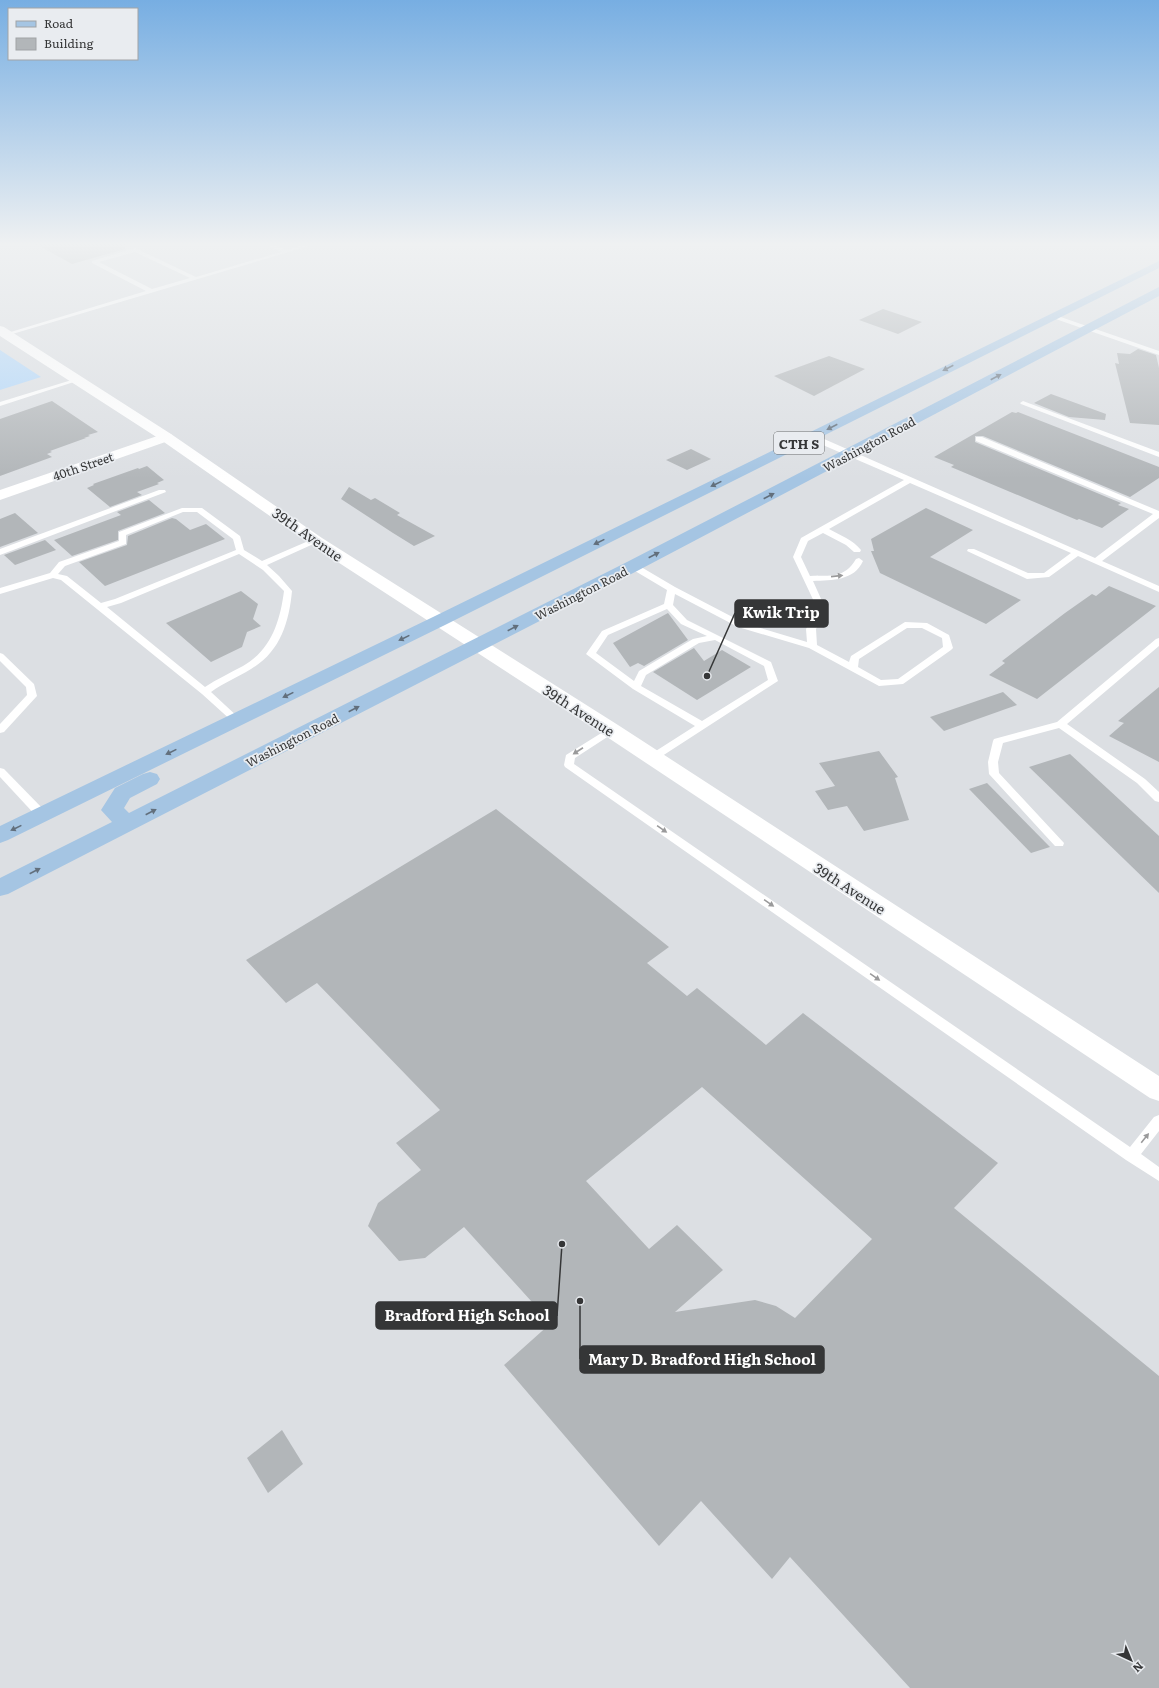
<svg xmlns="http://www.w3.org/2000/svg" width="1159" height="1688" viewBox="0 0 1159 1688" font-family="Literata,serif">
  <style>
    .green { fill: #b0d6fa }
    .building { fill: #b2b6b9; fill-rule: evenodd }
    .lines { fill: none; stroke-linecap: round; stroke-linejoin: round }
    .lane { fill: #fff; fill-rule: evenodd }
    .street { fill: #fff; fill-rule: evenodd }
    .secondary { fill: #fff; fill-rule: evenodd }
    .primary { fill: #a5c5e3; fill-rule: evenodd }
    .oneway { fill: #626f7c }
    .oneway2 { fill: #9a9a9b }
    .labels { text-anchor: middle; dominant-baseline: central; stroke-width: 3.5; stroke-linejoin: round; paint-order: stroke }
    .far-street-label { font-size: 12px; fill: #353637; stroke: #e9ecf0 }
    .shield { fill: #e9ecf0; stroke: #6b6d6e; stroke-width: 1 }
    .shield-label { font-size: 13px; font-weight: bold; fill: #353637 }
    .street-label { font-size: 14px; fill: #353637; stroke: #e9ecf0 }
    .leader { fill: none; stroke: #353637; stroke-width: 1.5 }
    .callout-dot { fill: #353637; stroke: #e9ecf0; stroke-width: 1.5 }
    .callout { fill: #353637; stroke: #353637; stroke-width: 1.5 }
    .callout-label { font-size: 15px; text-anchor: middle; font-weight: bold; fill: #fff }
  </style>
  <rect width="100%" height="100%" fill="#dcdfe3"/>
  <path class="green" d="M0,350l41,27 -41,13z"/>
  <g class="building">
    <path d="M34,243h91v6l-53,15z"/>
    <path d="M883,309l39,13 -24,12 -39,-14z"/>
    <path d="M1138,349l18,6 3,13v57l-29,-2 -15,-60 4,1 -2,-11 13,1z"/>
    <path d="M829,356l36,13 -51,27 -40,-20z"/>
    <path d="M1051,394l55,20 -1,6 -36,-3 -35,-14z"/>
    <path d="M52,401l46,31 -10,3 2,1 -6,2h2l-36,13 2,1 -5,2 5,3 -52,19v-57z"/>
    <path d="M1012,412l4,1 2,-1 141,55v11l-29,19 -147,-61h-8v6l146,61 -3,2 11,4 -27,19 -23,-9 -2,1 -126,-53 3,-2 -20,-8z"/>
    <path d="M691,449l20,10 -24,11 -21,-10z"/>
    <path d="M147,466l17,14 -7,3 2,1 -22,8 5,3 -32,12 -23,-19 7,-3 -1,-1 45,-16 1,1z"/>
    <path d="M349,487l22,13 4,-2 25,15 -3,2 38,21 -21,10 -21,-13 -52,-34z"/>
    <path d="M149,500l16,13 -47,18v9l-46,16 -18,-16 67,-25 -4,-3z"/>
    <path d="M926,508l47,22 -43,27 91,43 -35,24 -106,-51 -9,-22h3l-3,-12z"/>
    <path d="M15,513l23,20 -38,14v-28z"/>
    <path d="M172,518l4,1 14,11 16,-6 19,15 -120,47 -26,-24 48,-17 1,-9z"/>
    <path d="M45,540l11,10 -41,15 -11,-10z"/>
    <path d="M1109,586l47,20 -119,93 -48,-24 16,-12 -3,-2 63,-48 27,-19 4,2z"/>
    <path d="M241,591l17,13 -5,15 8,7 -14,6 -5,15 -31,15 -45,-39z"/>
    <path d="M668,613l20,27 -44,26 -6,-3 -8,4 -17,-24z"/>
    <path d="M694,648l10,13 18,-11 29,17 -54,33 -44,-28z"/>
    <path d="M1159,687v75l-50,-26 15,-13 -6,-2z"/>
    <path d="M1003,692l14,13 -73,26 -14,-14z"/>
    <path d="M879,751l19,26 -3,1 14,42 -45,11 -17,-25 -19,4 -13,-19 20,-5 -16,-23z"/>
    <path d="M1070,754l89,82v57l-130,-126z"/>
    <path d="M987,783l63,64 -19,6 -62,-64z"/>
    <path d="M496,809l173,138 -22,16 40,33 10,-8 69,57 37,-32 195,150 -44,45 205,168v312h-249l-120,-131 -18,22 -71,-78 -42,45 -155,-181 47,-42 -87,-96 -39,31 -26,3 -31,-35 10,-23 43,-33 -25,-27 44,-33 -123,-127 -31,20 -40,-43zM702,1087l170,152 -77,79 -19,-12 -21,-6 -80,12 48,-42 -46,-45 -28,24 -63,-68z"/>
    <path d="M282,1430l21,34 -35,29 -21,-35z"/>
  </g>
  <g class="lines">
    <g class="lane">
      <path d="M264,243h8l14,7 24,-7h9l-310,92 -5,-1 142,-43 -54,-28v-2l43,-13 61,29 85,-25zM135,252l55,26 -38,11 -53,-27z"/>
      <path d="M1052,314l107,37v4l-109,-38 -1,-1z"/>
      <path d="M75,379l5,1 -80,26v-4z"/>
      <path d="M1023,401l136,51v5l-138,-53 -1,-1z"/>
      <path d="M809,435h6l280,123 58,-44 -177,-73v-4h6l177,74v7l-57,43 57,25v6l-81,-36 -29,21 -22,2 -60,-28 1,-2h6l54,24h16l27,-20 -161,-70 -81,46c11,6 24,11 32,21l-1,2h-6l-8,-7 -23,-12 -15,8 -7,16 9,19c21,-1 34,3 46,-17l3,-1 4,3c-9,20 -31,19 -50,20l13,29 -10,19 1,16 32,17 2,-6 54,-34 22,1 22,12 4,13 -2,2 -48,34 -24,2 -70,-38 -71,-21 -63,-33 -2,11 14,15 84,42 7,19 -122,79h-8l-1,-2 1,-2 47,-30 -62,-37 -47,-35 16,-23 62,-27 3,-14 -37,-22 -1,-2 1,-2h6l39,23 69,36 63,19 -1,-13 12,-19 -25,-53 8,-19 103,-58 -95,-41zM667,609l14,15 26,12 -14,3 -54,32 -5,10 -38,-28 12,-18zM907,628h15l20,10 1,9 -45,32 -17,1 -23,-13 1,-8zM715,640l49,26 4,14 -66,41 -61,-35 5,-11 53,-32z"/>
      <path d="M159,490h6l1,2 -166,63v-6z"/>
      <path d="M182,508h20l38,28 4,14 18,11 51,-22h6l1,2 -53,24 12,11 13,15c-3,32 -12,61 -41,78 -13,8 -28,14 -40,23l28,26 2,2 -2,2h-6l-31,-28 -141,-114 -8,-2 -53,16v-6l50,-15 9,-11 60,-21v-9zM183,512h14l36,27 3,11 -121,49 -14,4 -34,-27 -9,-2 7,-8 61,-22v-9zM239,554l24,16 21,21c-4,31 -13,59 -41,75 -13,7 -26,13 -38,21l-98,-80 14,-4z"/>
      <path d="M1159,638v8l-92,78 78,55 14,13v10l-4,-1 -18,-18 -78,-55 -56,15 -5,19 1,11 65,70 -1,3h-8l-66,-72 -1,-12 5,-21 1,-2 63,-17 99,-83z"/>
      <path d="M0,653l3,1 31,30 3,12 -33,36 -4,1v-9l27,-29 -1,-8 -26,-26z"/>
      <path d="M611,727l5,3 -1,2 -40,26 -1,6 556,383 24,-30 5,-2v16l-18,23 18,13v14l-33,-21 -561,-393 -1,-2 2,-10z"/>
      <path d="M0,768l4,1 42,43 1,3 -1,3h-8l-38,-41z"/>
    </g>
    <path class="street" d="M166,433l5,1 2,3 -2,3 -171,60v-10z"/>
    <path class="secondary" d="M0,326l4,1 167,107 151,104 296,187 541,351v25l-9,-3 -546,-363 -294,-191 -149,-104 -161,-104z"/>
    <g class="primary">
      <path d="M1159,261v7l-714,357 -437,215 -8,3v-17l433,-209z"/>
      <path d="M1159,287v9l-520,274 -631,324 -8,2v-18l112,-56 -11,-12 14,-22 28,-14 7,-2 7,2 3,5 -3,5 -27,14 -6,10 5,5 498,-251z"/>
    </g>
  </g>
  <defs><path id="oneway-solid" d="M-6-.8H1V-3.2L6.5 0L1 3.2V.8H-6Z"/></defs>
  <g class="oneway">
    <use href="#oneway-solid" transform="translate(948 368) rotate(153)"/>
    <use href="#oneway-solid" transform="translate(996 377) rotate(-28)"/>
    <use href="#oneway-solid" transform="translate(832 427) rotate(153)"/>
    <use href="#oneway-solid" transform="translate(716 484) rotate(154)"/>
    <use href="#oneway-solid" transform="translate(769 496) rotate(-27)"/>
    <use href="#oneway-solid" transform="translate(599 542) rotate(154)"/>
    <use href="#oneway-solid" transform="translate(654 555) rotate(-27)"/>
    <use href="#oneway-solid" transform="translate(513 628) rotate(-27)"/>
    <use href="#oneway-solid" transform="translate(404 638) rotate(154)"/>
    <use href="#oneway-solid" transform="translate(288 695) rotate(154)"/>
    <use href="#oneway-solid" transform="translate(354 709) rotate(-27)"/>
    <use href="#oneway-solid" transform="translate(171 752) rotate(154)"/>
    <use href="#oneway-solid" transform="translate(151 812) rotate(-27)"/>
    <use href="#oneway-solid" transform="translate(16 828) rotate(154)"/>
    <use href="#oneway-solid" transform="translate(35 871) rotate(-27)"/>
  </g>
  <g class="oneway2">
    <use href="#oneway-solid" transform="translate(837 576) rotate(-6)"/>
    <use href="#oneway-solid" transform="translate(578 751) rotate(147)"/>
    <use href="#oneway-solid" transform="translate(662 829) rotate(35)"/>
    <use href="#oneway-solid" transform="translate(769 903) rotate(35)"/>
    <use href="#oneway-solid" transform="translate(875 977) rotate(35)"/>
    <use href="#oneway-solid" transform="translate(1145 1138) rotate(-51)"/>
  </g>
  <linearGradient id="sky" x2="0" y2="1"><stop stop-color="#77aee2"/><stop offset="0.51" stop-color="#eff1f2"/><stop offset="1" stop-color="#eff1f2" stop-opacity="0"/></linearGradient>
  <rect width="1159" height="479" fill="url(#sky)"/>
  <g class="labels">
    <g class="far-street-label">
      <text transform="translate(869 444) rotate(-28)">Washington Road</text>
      <text transform="translate(83 466) rotate(-19)">40th Street</text>
      <text transform="translate(581 593) rotate(-27)">Washington Road</text>
      <text transform="translate(292 740) rotate(-27)">Washington Road</text>
    </g>
    <rect class="shield" x="774" y="432" width="50" height="22" rx="3"/>
    <g class="shield-label">
      <text x="799" y="443">CTH S</text>
    </g>
    <g class="street-label">
      <text transform="translate(308 534) rotate(35)">39th Avenue</text>
      <text transform="translate(579 710) rotate(33)">39th Avenue</text>
      <text transform="translate(850 888) rotate(33)">39th Avenue</text>
    </g>
  </g>
  <path class="leader" d="M707 676L735 613M562 1244L557 1316M580 1301L580 1359"/>
  <g class="callout-dot">
    <circle cx="707" cy="676" r="4"/>
    <circle cx="562" cy="1244" r="4"/>
    <circle cx="580" cy="1301" r="4"/>
  </g>
  <g class="callout">
    <rect x="735" y="600" width="93" height="27" rx="4"/>
    <rect x="376" y="1302" width="181" height="27" rx="4"/>
    <rect x="580" y="1346" width="244" height="27" rx="4"/>
  </g>
  <g class="callout-label">
    <text x="781" y="618">Kwik Trip</text>
    <text x="467" y="1321">Bradford High School</text>
    <text x="702" y="1365">Mary D. Bradford High School</text>
  </g>
  <rect x="8" y="8" width="130" height="52" fill="#e9ecf0" stroke="#a1a3a6"/>
  <rect x="16" y="21" width="20" height="6" fill="#a5c5e3" stroke="#a1a3a6"/>
  <text x="44" y="28" font-size="12" fill="#353637">Road</text>
  <rect x="16" y="38" width="20" height="12" fill="#b2b6b9" stroke="#a1a3a6"/>
  <text x="44" y="48" font-size="12" fill="#353637">Building</text>
  <g transform="translate(1131 1660) rotate(136)" stroke="#e9ecf0" stroke-width="3" paint-order="stroke">
  <path d="M0-3L7 15L0 10L-7 15Z" fill="#353637"/>
  <text y="-6" font-size="11" font-weight="bold" text-anchor="middle" fill="#353637">N</text>
  </g>
</svg>
